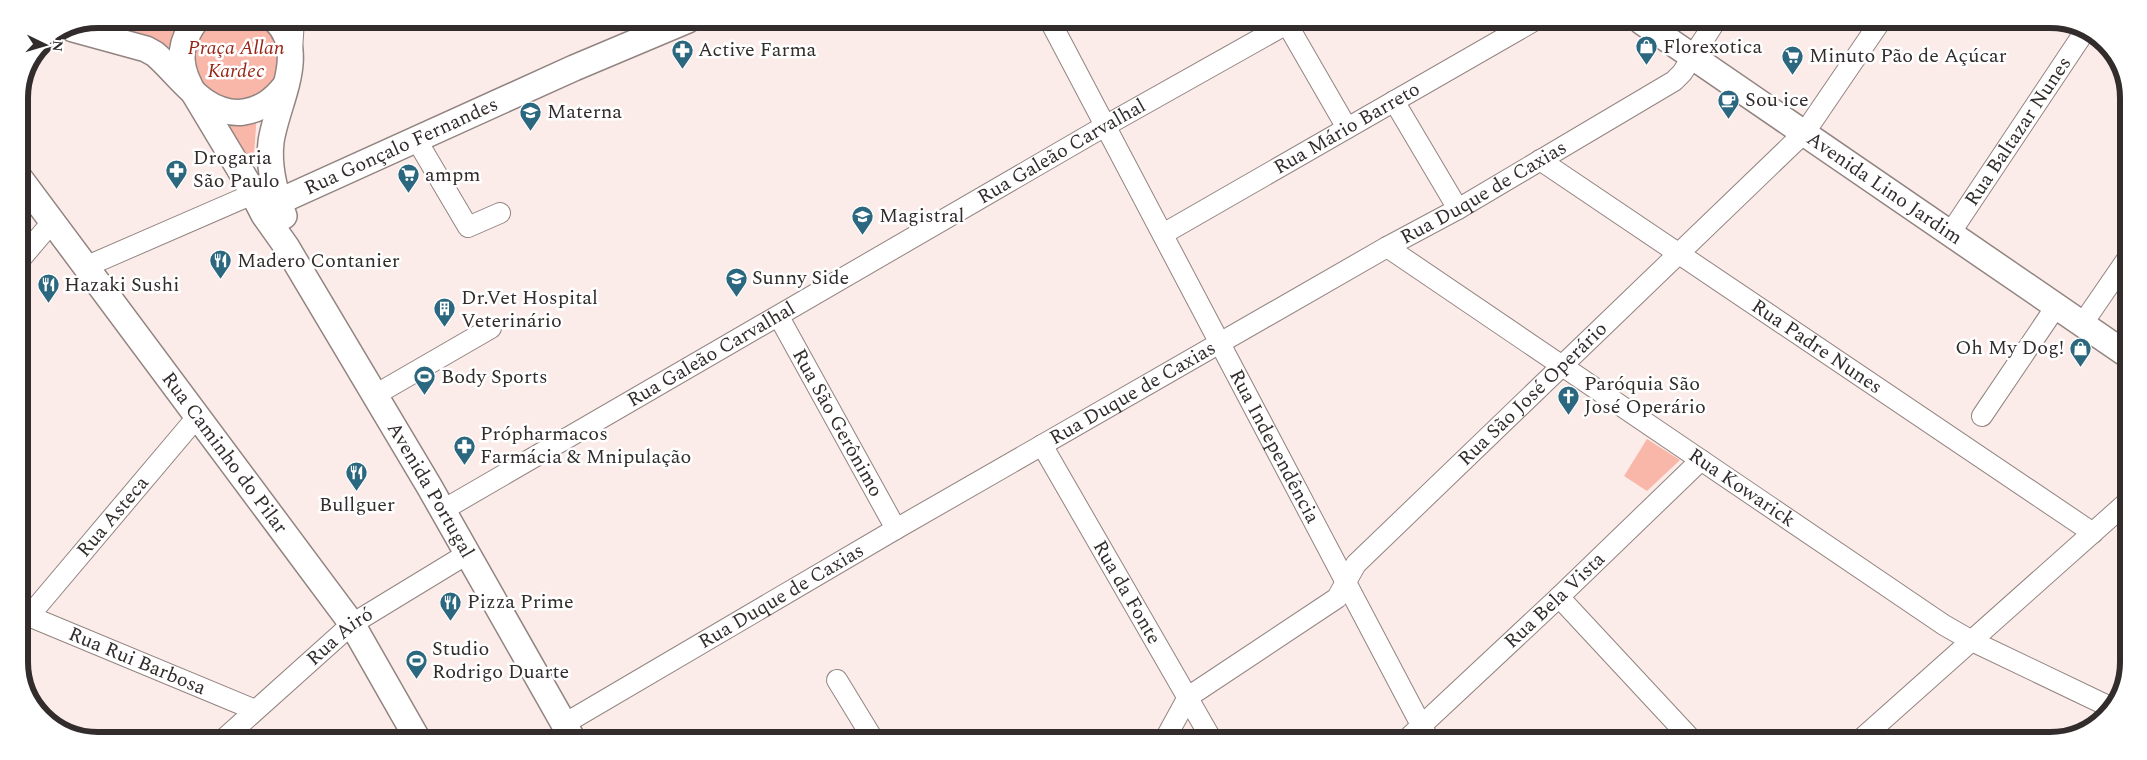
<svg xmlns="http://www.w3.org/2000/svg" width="2147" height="760" viewBox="0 0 2147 760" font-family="Spectral,serif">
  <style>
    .green { fill: #f9b7aa }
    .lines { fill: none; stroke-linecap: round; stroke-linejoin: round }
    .minor-casing { stroke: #928481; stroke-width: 22 }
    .major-casing { stroke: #928481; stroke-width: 28 }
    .minor { stroke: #fff; stroke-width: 20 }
    .major { stroke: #fff; stroke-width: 25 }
    .labels { text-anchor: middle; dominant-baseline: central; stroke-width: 5; stroke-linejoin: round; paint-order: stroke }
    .poi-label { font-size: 20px; fill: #322d2c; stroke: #fff; text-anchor: start }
    .park-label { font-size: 20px; font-style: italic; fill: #972414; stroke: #fff }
    .street-label { font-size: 20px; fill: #322d2c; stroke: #fff }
    .rim { fill: none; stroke: #322d2c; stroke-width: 6 }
  </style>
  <rect width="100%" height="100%" fill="#fcece9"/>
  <g class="green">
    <path d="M213,19h46c8,6 11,12 15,21 18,40 -24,76 -61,52 -13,-9 -19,-18 -19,-34 0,-15 6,-30 19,-39z"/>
    <path d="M183,20l-9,30 -17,-10 -52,-15z"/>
    <path d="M257,113c-1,9 -2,48 -6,53l-31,-49z"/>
    <path d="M1647,439l33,21 -33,31 -23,-15z"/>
  </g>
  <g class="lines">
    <defs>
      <g id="minor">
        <path id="s1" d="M1050,21l379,719"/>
        <path d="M1287,24l60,104"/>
        <path d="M292,51l2,-32"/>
        <path d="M1394,101l64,108"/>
        <path d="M416,139l52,88 32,-14"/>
        <path id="s2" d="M1540,160l553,373"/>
        <path id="s3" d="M1951,232l134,-201"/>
        <path id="s4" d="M1163,234l369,-212"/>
        <path id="s5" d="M1387,247l557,378 28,16 138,66"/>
        <path d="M19,261l33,-39"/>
        <path d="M85,267l168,-73"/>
        <path id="s6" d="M779,317l117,212"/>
        <path d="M2083,323l44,-64"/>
        <path d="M375,395l116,-67"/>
        <path d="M1982,416l75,-111"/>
        <path id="s7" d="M1042,445l170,295"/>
        <path id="s8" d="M443,510l662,-384 187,-105"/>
        <path d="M1559,597l134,144"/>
        <path id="s9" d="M19,612l236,98"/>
        <path id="s10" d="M29,616l168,-199"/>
        <path d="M837,680l36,59"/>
        <path id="s11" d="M564,724l332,-195 491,-282 71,-38 216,-128 8,-8 33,-51"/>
        <path id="s12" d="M226,737l126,-113 115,-70"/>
        <path id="s13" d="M1165,739l23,-42 149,-99 19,-34 449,-432 75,-110"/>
        <path id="s14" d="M1406,740l153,-143 142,-137"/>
        <path d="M1859,741l266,-237"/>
      </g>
      <g id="major">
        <path d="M274,19c36,32 2,85 -3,123 -3,25 4,51 13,74"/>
        <path id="s15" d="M1642,22l484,332"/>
        <path d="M73,29l73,20 9,5c26,22 49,63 89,58 18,-3 30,-12 41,-26"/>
        <path d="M190,86c-13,-25 -10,-45 7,-67"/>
        <path id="s16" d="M192,90l54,90 18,35 22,31 143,240 143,252"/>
        <path id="s17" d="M19,177l333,447 65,114"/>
        <path id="s18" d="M251,186c8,10 13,19 27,16l296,-134 114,-48"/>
      </g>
    </defs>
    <use href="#minor" class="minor-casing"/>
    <use href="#major" class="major-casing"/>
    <use href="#minor" class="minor"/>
    <use href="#major" class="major"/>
  </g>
  <defs>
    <symbol id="shop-pin" viewBox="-11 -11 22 30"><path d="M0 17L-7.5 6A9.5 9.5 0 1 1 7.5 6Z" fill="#2b687f" stroke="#fff"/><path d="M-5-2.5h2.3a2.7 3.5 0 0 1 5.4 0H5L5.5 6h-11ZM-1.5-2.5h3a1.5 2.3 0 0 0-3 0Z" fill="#fff"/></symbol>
    <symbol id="pharmacy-pin" viewBox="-11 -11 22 30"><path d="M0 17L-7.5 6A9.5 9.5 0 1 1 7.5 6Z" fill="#2b687f" stroke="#fff"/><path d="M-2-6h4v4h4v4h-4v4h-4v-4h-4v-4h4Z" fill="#fff"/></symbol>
    <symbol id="supermarket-pin" viewBox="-11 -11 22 30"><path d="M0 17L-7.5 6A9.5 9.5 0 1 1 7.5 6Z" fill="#2b687f" stroke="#fff"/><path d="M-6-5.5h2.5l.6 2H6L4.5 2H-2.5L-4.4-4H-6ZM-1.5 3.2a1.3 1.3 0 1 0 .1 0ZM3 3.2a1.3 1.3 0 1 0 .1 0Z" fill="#fff"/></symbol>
    <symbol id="cafe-pin" viewBox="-11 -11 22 30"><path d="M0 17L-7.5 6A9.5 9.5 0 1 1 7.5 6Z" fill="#2b687f" stroke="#fff"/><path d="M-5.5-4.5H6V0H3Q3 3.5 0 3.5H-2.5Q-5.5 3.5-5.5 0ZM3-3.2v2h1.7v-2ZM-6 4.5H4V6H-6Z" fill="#fff"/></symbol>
    <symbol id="school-pin" viewBox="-11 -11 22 30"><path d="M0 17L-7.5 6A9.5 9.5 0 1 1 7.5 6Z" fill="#2b687f" stroke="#fff"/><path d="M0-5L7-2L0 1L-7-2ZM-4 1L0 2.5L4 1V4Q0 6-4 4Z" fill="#fff"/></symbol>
    <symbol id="restaurant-pin" viewBox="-11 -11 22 30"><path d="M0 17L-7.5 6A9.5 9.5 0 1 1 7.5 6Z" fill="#2b687f" stroke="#fff"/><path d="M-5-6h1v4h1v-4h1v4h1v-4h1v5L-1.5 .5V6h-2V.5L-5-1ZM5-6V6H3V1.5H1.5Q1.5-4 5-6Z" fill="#fff"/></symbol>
    <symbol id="building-pin" viewBox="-11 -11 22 30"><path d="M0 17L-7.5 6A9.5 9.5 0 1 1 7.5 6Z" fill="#2b687f" stroke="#fff"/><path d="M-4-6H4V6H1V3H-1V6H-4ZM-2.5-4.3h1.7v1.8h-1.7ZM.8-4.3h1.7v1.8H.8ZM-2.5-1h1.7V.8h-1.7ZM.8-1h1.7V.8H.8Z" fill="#fff"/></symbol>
    <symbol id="stadium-pin" viewBox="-11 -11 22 30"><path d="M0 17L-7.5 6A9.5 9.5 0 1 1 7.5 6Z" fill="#2b687f" stroke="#fff"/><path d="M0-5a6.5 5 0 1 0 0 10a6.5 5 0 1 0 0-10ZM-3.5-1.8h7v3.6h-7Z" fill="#fff"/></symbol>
    <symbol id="church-pin" viewBox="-11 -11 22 30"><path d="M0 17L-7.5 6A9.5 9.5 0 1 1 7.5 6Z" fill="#2b687f" stroke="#fff"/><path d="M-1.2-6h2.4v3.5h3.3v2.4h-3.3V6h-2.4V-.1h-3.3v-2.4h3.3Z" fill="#fff"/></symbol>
  </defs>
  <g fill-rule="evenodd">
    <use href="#shop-pin" x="1634" y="34" width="25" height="34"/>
    <use href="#pharmacy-pin" x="670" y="38" width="25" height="34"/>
    <use href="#supermarket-pin" x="1780" y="44" width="25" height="34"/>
    <use href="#cafe-pin" x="1716" y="88" width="25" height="34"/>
    <use href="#school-pin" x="518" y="100" width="25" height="34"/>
    <use href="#pharmacy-pin" x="164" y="158" width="25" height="34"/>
    <use href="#supermarket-pin" x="396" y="162" width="25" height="34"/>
    <use href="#school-pin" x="850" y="204" width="25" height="34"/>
    <use href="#restaurant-pin" x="208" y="248" width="25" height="34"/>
    <use href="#school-pin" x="724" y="266" width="25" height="34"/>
    <use href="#restaurant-pin" x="36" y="272" width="25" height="34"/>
    <use href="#building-pin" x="432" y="296" width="25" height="34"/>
    <use href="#shop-pin" x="2068" y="336" width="25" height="34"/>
    <use href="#stadium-pin" x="412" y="364" width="25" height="34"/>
    <use href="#church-pin" x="1556" y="384" width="25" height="34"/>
    <use href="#pharmacy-pin" x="452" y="434" width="25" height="34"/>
    <use href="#restaurant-pin" x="344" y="460" width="25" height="34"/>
    <use href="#restaurant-pin" x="438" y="590" width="25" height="34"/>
    <use href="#stadium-pin" x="404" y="648" width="25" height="34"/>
  </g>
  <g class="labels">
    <g class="poi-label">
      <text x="1663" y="47">Florexotica</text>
      <text x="698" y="50">Active Farma</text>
      <text x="1809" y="56">Minuto Pão de Açúcar</text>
      <text x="1745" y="100">Sou ice</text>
      <text x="547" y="112">Materna</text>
      <text x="193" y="158">Drogaria<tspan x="193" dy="23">São Paulo</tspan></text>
      <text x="425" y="175">ampm</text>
      <text x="879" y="216">Magistral</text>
      <text x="237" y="261">Madero Contanier</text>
      <text x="752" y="278">Sunny Side</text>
      <text x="64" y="285">Hazaki Sushi</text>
      <text x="461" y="298">Dr.Vet Hospital<tspan x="461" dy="23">Veterinário</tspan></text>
      <text x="2064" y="348" text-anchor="end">Oh My Dog!</text>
      <text x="441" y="377">Body Sports</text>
      <text x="1584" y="384">Paróquia São<tspan x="1584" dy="23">José Operário</tspan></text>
      <text x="480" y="434">Própharmacos<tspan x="480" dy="23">Farmácia &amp; Mnipulação</tspan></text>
      <text x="357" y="505" text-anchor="middle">Bullguer</text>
      <text x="467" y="602">Pizza Prime</text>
      <text x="432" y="649">Studio<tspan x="432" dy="23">Rodrigo Duarte</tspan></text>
    </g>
    <g class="park-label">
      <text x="236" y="48">Praça Allan<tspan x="236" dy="23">Kardec</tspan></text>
    </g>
    <g class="street-label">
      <text stroke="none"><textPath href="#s4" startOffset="212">Rua Mário Barreto</textPath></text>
      <text stroke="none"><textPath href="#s3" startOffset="121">Rua Baltazar Nunes</textPath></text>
      <text stroke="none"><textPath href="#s18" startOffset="169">Rua Gonçalo Fernandes</textPath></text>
      <text stroke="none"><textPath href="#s8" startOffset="715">Rua Galeão Carvalhal</textPath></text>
      <text stroke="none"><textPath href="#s15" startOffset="294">Avenida Lino Jardim</textPath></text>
      <text stroke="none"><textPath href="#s11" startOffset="1062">Rua Duque de Caxias</textPath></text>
      <text stroke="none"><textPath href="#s2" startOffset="334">Rua Padre Nunes</textPath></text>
      <text stroke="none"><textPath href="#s8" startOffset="310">Rua Galeão Carvalhal</textPath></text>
      <text stroke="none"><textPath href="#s11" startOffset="658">Rua Duque de Caxias</textPath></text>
      <text stroke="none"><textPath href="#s13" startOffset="511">Rua São José Operário</textPath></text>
      <text stroke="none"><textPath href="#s6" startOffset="121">Rua São Gerônimo</textPath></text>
      <text stroke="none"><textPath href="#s1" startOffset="481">Rua Independência</textPath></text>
      <text stroke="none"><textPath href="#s17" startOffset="344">Rua Caminho do Pilar</textPath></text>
      <text stroke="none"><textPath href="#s5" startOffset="429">Rua Kowarick</textPath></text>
      <text stroke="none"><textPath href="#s16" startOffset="466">Avenida Portugal</textPath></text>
      <text stroke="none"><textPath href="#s10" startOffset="130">Rua Asteca</textPath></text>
      <text stroke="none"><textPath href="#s7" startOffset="170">Rua da Fonte</textPath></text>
      <text stroke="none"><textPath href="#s11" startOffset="252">Rua Duque de Caxias</textPath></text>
      <text stroke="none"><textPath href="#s14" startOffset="204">Rua Bela Vista</textPath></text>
      <text stroke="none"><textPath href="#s12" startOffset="152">Rua Airó</textPath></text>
      <text stroke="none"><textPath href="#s9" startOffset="128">Rua Rui Barbosa</textPath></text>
    </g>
  </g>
  <path d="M0 0H2147V760H0ZM98 28H2050A70 70 0 0 1 2120 98V662A70 70 0 0 1 2050 732H98A70 70 0 0 1 28 662V98A70 70 0 0 1 98 28Z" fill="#fff" fill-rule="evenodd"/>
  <path class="rim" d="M98 28H2050A70 70 0 0 1 2120 98V662A70 70 0 0 1 2050 732H98A70 70 0 0 1 28 662V98A70 70 0 0 1 98 28Z"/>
  <g transform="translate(45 45) rotate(95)" stroke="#ffffff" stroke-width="4" paint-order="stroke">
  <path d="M0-4L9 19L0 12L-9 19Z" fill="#322d2c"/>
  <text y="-8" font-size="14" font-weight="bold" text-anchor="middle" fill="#322d2c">N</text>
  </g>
</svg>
